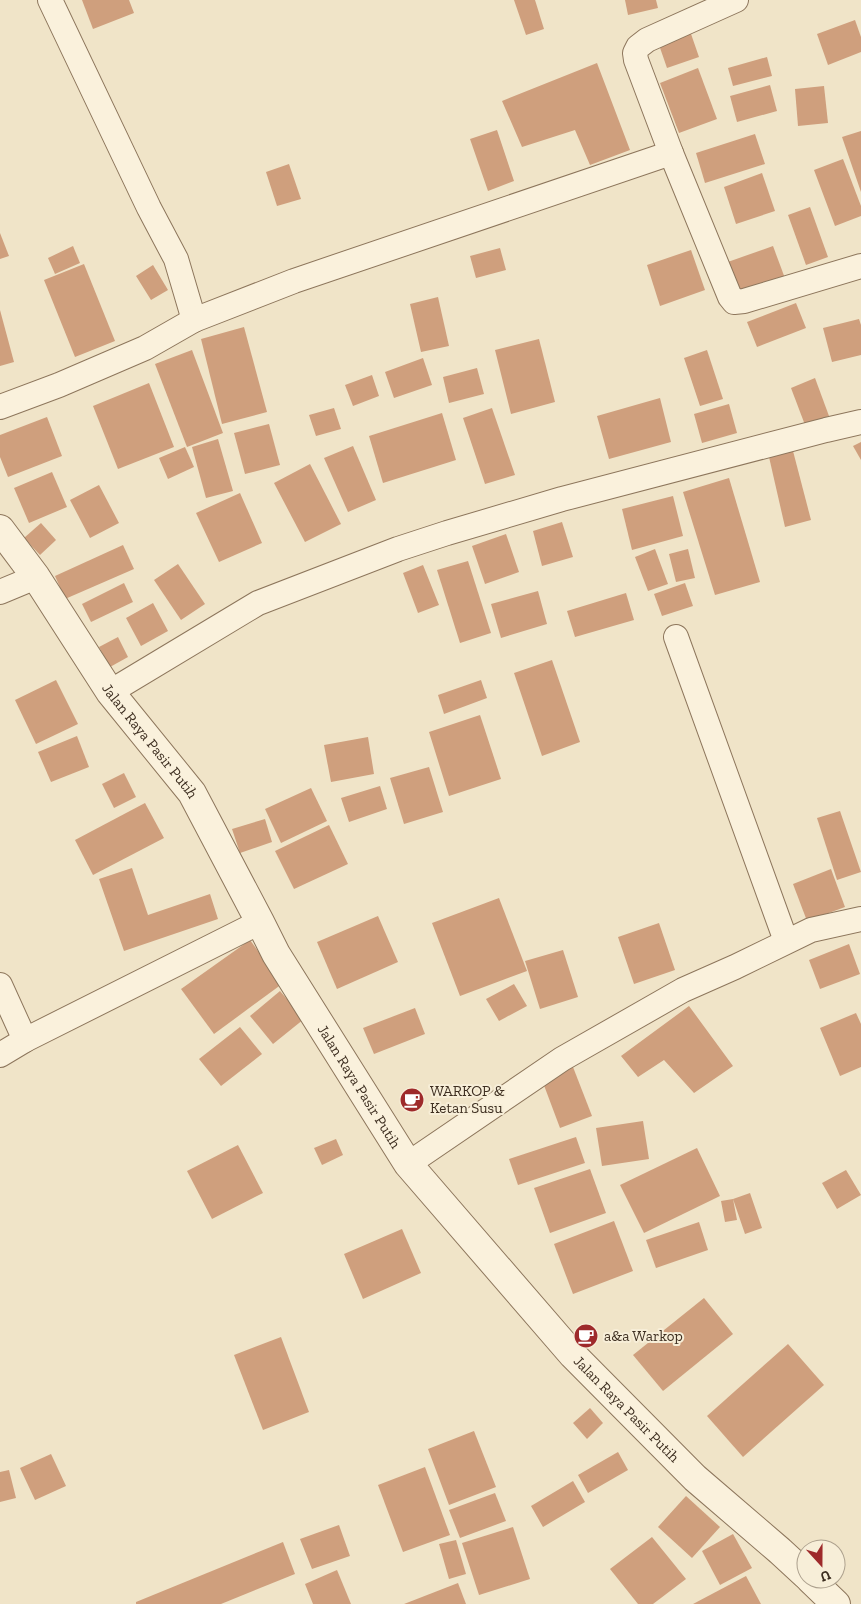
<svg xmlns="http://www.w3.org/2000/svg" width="861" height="1604" viewBox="0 0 861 1604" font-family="'Zilla Slab',serif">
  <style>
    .building { fill: #cf9f7d }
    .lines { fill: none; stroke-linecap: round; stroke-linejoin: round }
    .minor-casing { stroke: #8d765c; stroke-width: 26 }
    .tertiary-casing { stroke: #8d765c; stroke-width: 30 }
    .minor { stroke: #faf1dc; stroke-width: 24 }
    .tertiary { stroke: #faf1dc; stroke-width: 28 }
    .labels { text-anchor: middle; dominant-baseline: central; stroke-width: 4; stroke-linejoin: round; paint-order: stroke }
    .street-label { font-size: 15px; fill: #3d2e20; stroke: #f7eed8 }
    .poi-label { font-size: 15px; fill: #3d2e20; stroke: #f7eed8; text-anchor: start }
  </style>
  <rect width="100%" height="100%" fill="#f0e4c8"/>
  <g class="building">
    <path d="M82,0h47l5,13 -41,16z"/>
    <path d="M514,0h21l9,29 -18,6z"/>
    <path d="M625,0h31l2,8 -30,7z"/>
    <path d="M855,20l6,17v15l-33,13 -11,-31z"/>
    <path d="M690,31l9,26 -32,11 -9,-26z"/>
    <path d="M767,57l5,19 -39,10 -5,-18z"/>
    <path d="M597,63l33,87 -40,15 -15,-35 -53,17 -20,-46z"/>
    <path d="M698,68l19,51 -38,14 -19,-50z"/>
    <path d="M770,85l7,26 -40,11 -7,-26z"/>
    <path d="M824,86l4,37 -30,3 -3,-37z"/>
    <path d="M497,130l17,51 -26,10 -18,-52z"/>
    <path d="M861,131v61l-19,-55z"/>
    <path d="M755,134l10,30 -60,19 -9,-30z"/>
    <path d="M843,159l18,47v10l-26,10 -21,-56z"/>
    <path d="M289,164l12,35 -24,7 -11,-34z"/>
    <path d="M762,173l13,38 -39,13 -12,-37z"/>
    <path d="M810,207l18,50 -22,8 -18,-50z"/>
    <path d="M0,233l9,23 -9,3z"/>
    <path d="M73,246l7,17 -25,11 -7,-16z"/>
    <path d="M773,246l13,35 -48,18 -13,-36z"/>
    <path d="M500,248l6,22 -30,8 -6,-22z"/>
    <path d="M691,250l14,40 -45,16 -13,-41z"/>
    <path d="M84,264l31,77 -40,16 -31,-77z"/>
    <path d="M153,265l15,25 -17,10 -15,-24z"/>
    <path d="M438,297l11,49 -28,6 -11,-48z"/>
    <path d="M796,303l10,25 -49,19 -10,-25z"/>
    <path d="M0,310l14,52 -14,4z"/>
    <path d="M859,319l2,6v30l-29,7 -9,-34z"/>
    <path d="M244,327l23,85 -45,12 -21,-85z"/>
    <path d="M539,339l16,63 -44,12 -16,-64z"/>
    <path d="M192,350l31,83 -36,14 -32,-83z"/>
    <path d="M707,350l16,49 -23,7 -16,-48z"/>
    <path d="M423,358l9,27 -38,13 -9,-26z"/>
    <path d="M477,368l7,26 -35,9 -6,-26z"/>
    <path d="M372,375l7,21 -26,10 -8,-21z"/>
    <path d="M815,378l14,38 -24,9 -14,-37z"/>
    <path d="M149,383l25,64 -56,22 -25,-63z"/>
    <path d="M660,398l11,44 -62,17 -12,-43z"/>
    <path d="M729,404l8,29 -35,10 -8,-29z"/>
    <path d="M334,408l7,21 -25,7 -7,-21z"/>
    <path d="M492,408l23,67 -30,9 -22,-66z"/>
    <path d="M442,413l14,47 -73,23 -14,-47z"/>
    <path d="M47,417l15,39 -54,21 -8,-20v-22z"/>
    <path d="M269,424l11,41 -35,9 -11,-41z"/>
    <path d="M218,439l15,52 -27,7 -14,-51z"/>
    <path d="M861,442v18l-8,-14z"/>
    <path d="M353,446l23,54 -28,12 -24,-54z"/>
    <path d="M185,447l9,20 -26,12 -9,-21z"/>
    <path d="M793,451l18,69 -26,7 -16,-70z"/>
    <path d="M310,464l31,60 -36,18 -31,-59z"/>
    <path d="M52,472l15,35 -38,16 -15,-35z"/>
    <path d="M729,478l31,104 -45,13 -32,-103z"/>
    <path d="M99,485l20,38 -29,15 -20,-38z"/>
    <path d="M240,493l22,50 -43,19 -23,-49z"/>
    <path d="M673,496l10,40 -51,14 -10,-41z"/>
    <path d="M562,522l11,35 -31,9 -9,-35z"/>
    <path d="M41,523l15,17 -16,15 -16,-17z"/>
    <path d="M506,534l13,38 -34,12 -13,-38z"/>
    <path d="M123,545l11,24 -69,30 -10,-23z"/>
    <path d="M655,549l13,35 -20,7 -13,-34z"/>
    <path d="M688,549l7,29 -19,4 -7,-28z"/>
    <path d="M468,561l23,72 -31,10 -23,-73z"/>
    <path d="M178,564l27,40 -24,16 -27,-40z"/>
    <path d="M423,565l16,40 -21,8 -15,-40z"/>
    <path d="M124,583l9,19 -42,20 -9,-18z"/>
    <path d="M685,583l8,23 -31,10 -8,-22z"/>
    <path d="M538,591l9,33 -46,14 -10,-34z"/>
    <path d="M626,593l8,27 -59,17 -8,-26z"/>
    <path d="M153,603l15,28 -27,15 -15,-28z"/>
    <path d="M118,637l10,20 -18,10 -11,-20z"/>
    <path d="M552,660l28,82 -38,14 -28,-83z"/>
    <path d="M56,680l22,44 -42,20 -21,-44z"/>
    <path d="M481,680l6,18 -43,16 -6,-19z"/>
    <path d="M480,715l21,64 -52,17 -20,-64z"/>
    <path d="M77,736l12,31 -38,15 -13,-30z"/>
    <path d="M368,737l6,37 -43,8 -7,-37z"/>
    <path d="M429,767l14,45 -39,12 -14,-46z"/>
    <path d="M124,773l12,24 -22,11 -12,-24z"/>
    <path d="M380,786l7,23 -38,13 -8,-24z"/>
    <path d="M311,788l16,33 -46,22 -16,-34z"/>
    <path d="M145,803l19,35 -71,37 -18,-35z"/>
    <path d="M840,811l21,61 -24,8 -20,-62z"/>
    <path d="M265,819l7,23 -32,11 -8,-24z"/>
    <path d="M329,825l19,39 -54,25 -19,-38z"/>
    <path d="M132,868l16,47 62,-21 8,25 -94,32 -25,-72z"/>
    <path d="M831,869l14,38 -38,14 -14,-37z"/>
    <path d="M499,898l28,73 -67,25 -28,-73z"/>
    <path d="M378,916l20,46 -61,27 -20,-47z"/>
    <path d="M659,923l16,47 -41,14 -16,-47z"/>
    <path d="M250,940l32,44 -68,50 -33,-45z"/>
    <path d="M849,944l11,30 -40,15 -11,-29z"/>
    <path d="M563,950l15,47 -38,12 -15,-48z"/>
    <path d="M514,984l13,22 -28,15 -13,-22z"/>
    <path d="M280,991l24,28 -31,25 -23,-28z"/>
    <path d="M689,1006l44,60 -39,27 -30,-33 -26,17 -17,-21z"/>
    <path d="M415,1008l10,26 -51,20 -11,-26z"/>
    <path d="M856,1013l5,11v43l-21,9 -20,-48z"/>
    <path d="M240,1027l22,27 -41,32 -22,-27z"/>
    <path d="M573,1067l19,49 -32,12 -18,-48z"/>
    <path d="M643,1121l6,38 -47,7 -6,-38z"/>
    <path d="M576,1137l9,26 -67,22 -9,-26z"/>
    <path d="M336,1139l7,16 -21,10 -8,-17z"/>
    <path d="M238,1145l25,48 -51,26 -25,-48z"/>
    <path d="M697,1148l23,48 -76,37 -24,-48z"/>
    <path d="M590,1169l16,44 -56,20 -16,-45z"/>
    <path d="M846,1170l15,25 -24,14 -15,-26z"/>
    <path d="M750,1193l12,35 -17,6 -12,-35 4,21 -12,2 -4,-21 12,-2z"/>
    <path d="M614,1221l19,50 -60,23 -19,-50z"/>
    <path d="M699,1222l9,28 -52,18 -10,-28z"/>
    <path d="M402,1229l19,44 -58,26 -19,-45z"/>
    <path d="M704,1298l29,36 -70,57 -30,-36z"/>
    <path d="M281,1337l28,75 -46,18 -29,-75z"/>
    <path d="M788,1344l36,41 -81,72 -36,-41z"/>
    <path d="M590,1408l13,15 -16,16 -14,-16z"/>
    <path d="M474,1431l22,56 -47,18 -21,-56z"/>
    <path d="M618,1452l10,18 -40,23 -10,-18z"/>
    <path d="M51,1454l15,32 -31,14 -15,-32z"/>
    <path d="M425,1467l25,68 -47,17 -25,-67z"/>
    <path d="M9,1470l7,28 -16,4v-30z"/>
    <path d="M573,1481l12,21 -42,25 -12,-21z"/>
    <path d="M495,1493l11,28 -46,17 -11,-28z"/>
    <path d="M686,1496l34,31 -28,31 -34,-31z"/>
    <path d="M339,1525l11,31 -38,13 -12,-30z"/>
    <path d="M513,1527l17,52 -51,16 -17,-52z"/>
    <path d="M733,1534l19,34 -32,17 -18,-34z"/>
    <path d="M652,1537l34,42 -33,25h-15l-28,-35z"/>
    <path d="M456,1540l10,34 -17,5 -10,-35z"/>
    <path d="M283,1542l12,32 -74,30h-85v-2z"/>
    <path d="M337,1570l14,34h-38l-8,-20z"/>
    <path d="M746,1576l15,28h-68z"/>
    <path d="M458,1583l8,21h-62z"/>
  </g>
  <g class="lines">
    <defs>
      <g id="minor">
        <path d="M50,0l99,208 27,51 18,61"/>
        <path d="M736,0l-89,40 -9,7 -3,6 1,7 35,93 59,144 4,5 10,-1 117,-35"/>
        <path d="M0,407l59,-22 86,-37 49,-28 100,-39 377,-128"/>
        <path d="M0,592l36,-15"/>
        <path d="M676,637l110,304"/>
        <path d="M110,692l148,-89 140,-54 49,-16 115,-34 264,-69 35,-8"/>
        <path d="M0,985l25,55"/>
        <path d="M0,1055l25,-15 235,-118"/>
        <path d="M408,1164l154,-105 121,-69 52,-23 76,-37 50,-11"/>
      </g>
      <g id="tertiary">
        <path id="s1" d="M0,529l36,48 74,115 82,101 68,129 16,32 132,210 165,191 122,123 85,73 26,24"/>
        <path d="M810,1579l26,25"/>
      </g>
    </defs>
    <use href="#minor" class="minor-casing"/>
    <use href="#tertiary" class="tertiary-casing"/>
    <use href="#minor" class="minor"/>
    <use href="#tertiary" class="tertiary"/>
  </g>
  <defs>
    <symbol id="cafe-disc" viewBox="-11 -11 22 22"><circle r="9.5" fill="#9e2a2b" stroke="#f7eed8"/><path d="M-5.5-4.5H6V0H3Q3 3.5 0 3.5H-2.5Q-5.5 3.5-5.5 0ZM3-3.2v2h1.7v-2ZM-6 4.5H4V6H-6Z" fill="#fff"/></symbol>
  </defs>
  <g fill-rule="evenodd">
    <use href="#cafe-disc" x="398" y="1086" width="28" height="28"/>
    <use href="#cafe-disc" x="572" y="1322" width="28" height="28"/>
  </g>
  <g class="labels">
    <g class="street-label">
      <text stroke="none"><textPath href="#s1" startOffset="260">Jalan Raya Pasir Putih</textPath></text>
      <text stroke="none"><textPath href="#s1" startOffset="665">Jalan Raya Pasir Putih</textPath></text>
      <text stroke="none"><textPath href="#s1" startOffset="1085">Jalan Raya Pasir Putih</textPath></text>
    </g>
    <g class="poi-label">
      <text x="430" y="1091">WARKOP &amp;<tspan x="430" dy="17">Ketan Susu</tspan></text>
      <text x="604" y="1336">a&amp;a Warkop</text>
    </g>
  </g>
  <g transform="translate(821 1564) rotate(159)"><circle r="24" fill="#f7eed8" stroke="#ada18e"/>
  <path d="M0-4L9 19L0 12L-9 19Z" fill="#9e2a2b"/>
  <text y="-8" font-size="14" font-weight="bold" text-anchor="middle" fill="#3d2e20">U</text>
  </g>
</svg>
